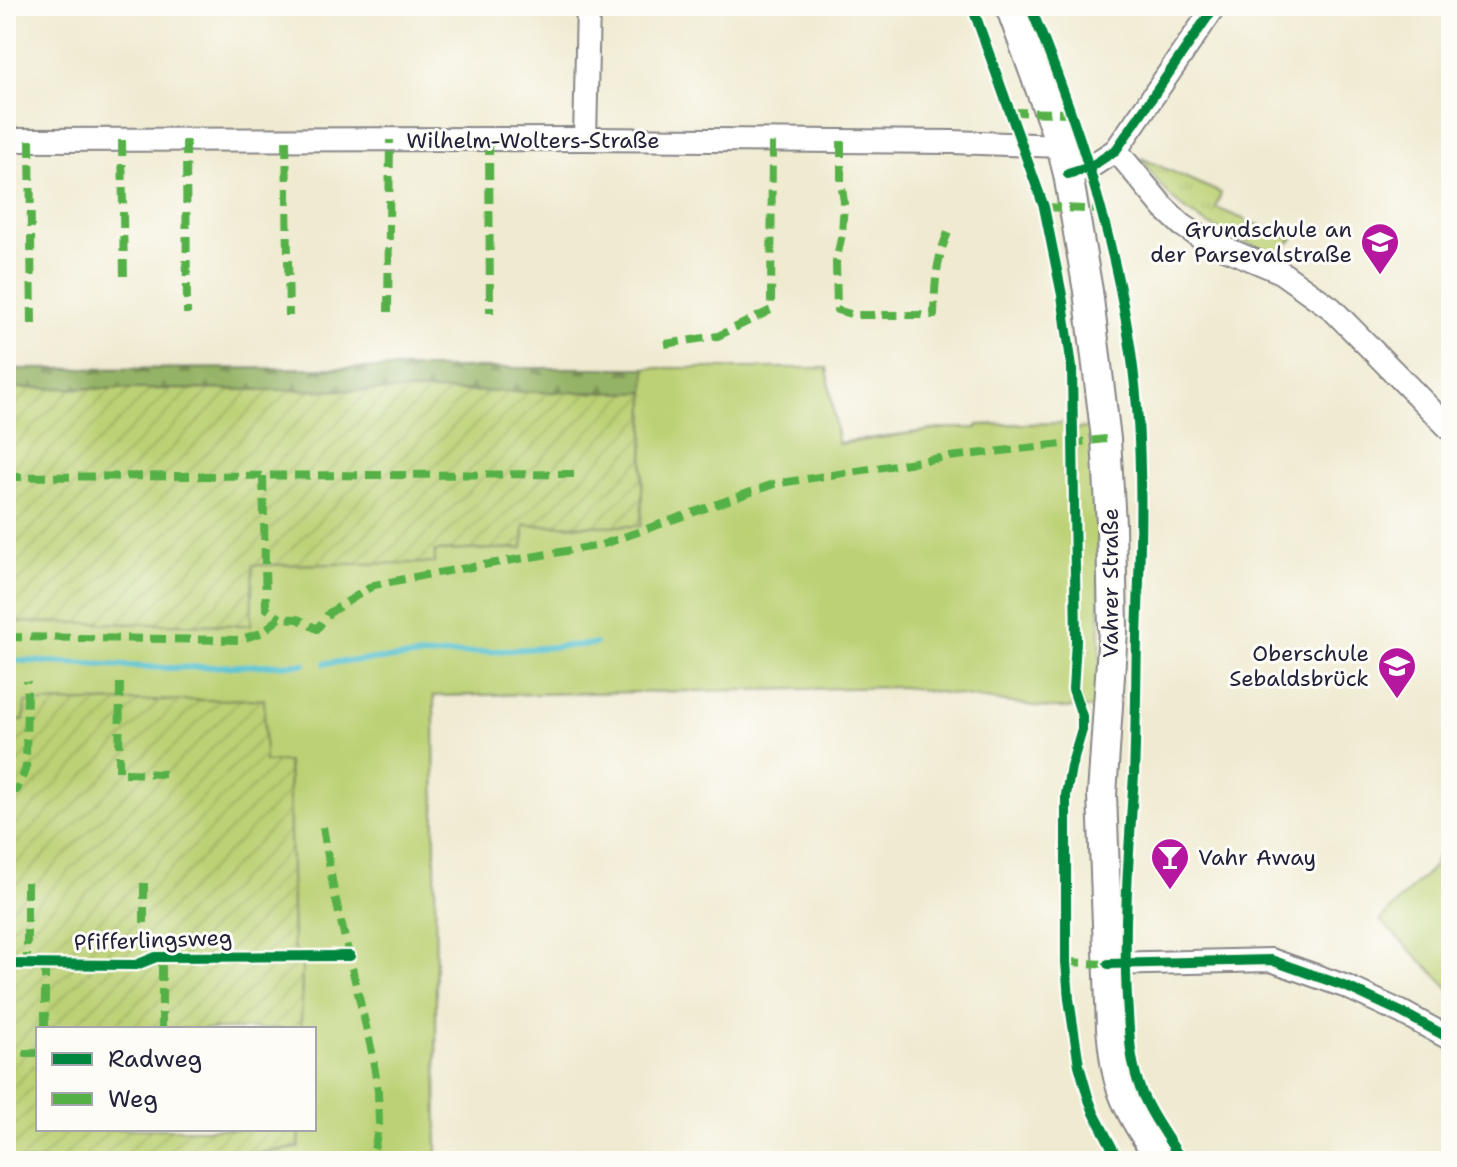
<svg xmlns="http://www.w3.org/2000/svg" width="1457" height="1167" viewBox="0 0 1457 1167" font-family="'Shantell Sans',sans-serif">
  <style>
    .grass { fill: url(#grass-tufts); stroke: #6f7a58; stroke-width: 2 }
    .forest { fill: url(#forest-firs); stroke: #5c6a50; stroke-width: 2 }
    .park { fill: #bcd174; stroke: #6f7a58; stroke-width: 2 }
    .garden { fill: url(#garden-furrows); stroke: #6f7a58; stroke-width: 2 }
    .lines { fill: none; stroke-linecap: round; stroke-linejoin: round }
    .stream { stroke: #56c1d0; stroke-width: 6 }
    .minor-casing { stroke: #888686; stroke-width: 26 }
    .major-casing { stroke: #888686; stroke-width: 32 }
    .minor { stroke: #fff; stroke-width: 22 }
    .major { stroke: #fff; stroke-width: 28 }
    .quiet { stroke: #55b146; stroke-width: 8; stroke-dasharray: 16 8; stroke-linecap: butt }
    .cycleway-casing { stroke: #fdfcf7; stroke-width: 15 }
    .cycleway { stroke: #00873e; stroke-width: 10 }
    .labels { text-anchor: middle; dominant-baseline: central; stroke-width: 6; stroke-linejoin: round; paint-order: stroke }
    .street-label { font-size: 22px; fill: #22223b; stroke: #fdfcf7 }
    .poi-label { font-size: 22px; fill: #22223b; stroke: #fdfcf7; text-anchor: end }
  </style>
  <defs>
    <pattern id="grass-tufts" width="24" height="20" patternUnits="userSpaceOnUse" patternTransform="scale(2)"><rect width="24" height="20" fill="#bcd174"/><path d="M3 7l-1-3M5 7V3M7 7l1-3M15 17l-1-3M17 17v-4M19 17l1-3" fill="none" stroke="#a1b365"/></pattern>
    <pattern id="forest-firs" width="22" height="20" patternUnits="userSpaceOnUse" patternTransform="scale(2)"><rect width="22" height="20" fill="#95b366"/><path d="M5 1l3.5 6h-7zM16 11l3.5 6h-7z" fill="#799155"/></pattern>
    <pattern id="garden-furrows" width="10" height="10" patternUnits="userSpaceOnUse" patternTransform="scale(2)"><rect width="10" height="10" fill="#bcd174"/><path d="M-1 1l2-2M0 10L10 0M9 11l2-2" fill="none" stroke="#a1b365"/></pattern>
  </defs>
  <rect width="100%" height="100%" fill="#fdfcf7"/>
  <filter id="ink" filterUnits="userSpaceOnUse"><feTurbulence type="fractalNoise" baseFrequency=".0125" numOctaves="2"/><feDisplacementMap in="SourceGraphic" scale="16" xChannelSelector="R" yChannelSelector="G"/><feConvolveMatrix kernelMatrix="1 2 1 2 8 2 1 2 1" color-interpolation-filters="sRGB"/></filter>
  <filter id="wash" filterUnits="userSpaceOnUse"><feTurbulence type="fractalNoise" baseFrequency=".006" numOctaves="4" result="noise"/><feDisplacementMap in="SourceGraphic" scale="32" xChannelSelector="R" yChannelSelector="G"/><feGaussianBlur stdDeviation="1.8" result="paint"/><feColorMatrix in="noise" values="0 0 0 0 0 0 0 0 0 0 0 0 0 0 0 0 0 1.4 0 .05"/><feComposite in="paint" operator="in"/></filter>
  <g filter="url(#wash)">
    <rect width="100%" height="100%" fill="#efead0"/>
    <path class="grass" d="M1141,158l80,35 -5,15 77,31 -16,16c-37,-15 -76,-29 -105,-57 -12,-11 -21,-27 -31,-40z"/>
    <path class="forest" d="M424,368h403l11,75 110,-15h29l1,-3 92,-2 -293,39 1,-68 -772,-6v-19z"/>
    <g class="park">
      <path d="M646,368h181l11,76 110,-16h29l1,-3 92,-2v7l23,-3 5,96 3,185h-54l-144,-21 -469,9 3,465h-238l100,-13 1,-19h14v-100h-13l1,-63 -9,-21 -5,-182 -23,-1 -240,-58 -1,17 -18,-1v-98l244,3 2,-60 183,-3v-11l88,-3 1,-23 117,1z"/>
      <path d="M1451,844v146l-71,-70 57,-57 -2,-3z"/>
    </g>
    <g class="garden">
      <path d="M6,388l639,5 -4,133 -117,-1 -1,23 -88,3v12l-182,2 -2,60 -245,-3z"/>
      <path d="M264,699l1,63h23l5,183 9,21 -1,63h-263v100h262l-1,18 -100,14h-193v-441l18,1 1,-18z"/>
    </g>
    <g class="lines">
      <g class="stream">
        <path d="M6,660l161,8 137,-4"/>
        <path d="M325,663l270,-19"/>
      </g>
    </g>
  </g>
  <g filter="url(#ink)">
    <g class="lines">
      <defs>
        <g id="minor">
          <path d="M585,139l3,-133"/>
          <path d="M6,140l579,-1 368,3 108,4"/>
          <path d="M1116,150l48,58 18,17 21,14 76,32 52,37 120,122"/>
          <path d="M1068,174l22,-7 26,-17 99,-144"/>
          <path d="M1108,964l163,-4 76,27 56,26 48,26"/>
        </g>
        <path id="major" d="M1010,6l51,140 7,28 20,117 18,148 5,85 2,107 -11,164 9,233c2,19 3,37 9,56 8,27 26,52 41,77"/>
      </defs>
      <use href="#minor" class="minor-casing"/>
      <use href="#major" class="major-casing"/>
      <use href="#minor" class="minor"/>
      <use href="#major" class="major"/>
      <g class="quiet">
        <path d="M1010,112l62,1"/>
        <path d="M489,139l1,174"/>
        <path d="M30,140l2,188"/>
        <path d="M122,140l2,140"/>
        <path d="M186,140l1,174"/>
        <path d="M286,140l3,176"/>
        <path d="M841,141v41l3,20 -2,32 -6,28 1,48 17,5h80c1,-34 2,-58 17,-89"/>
        <path d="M1044,207l57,3"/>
        <path d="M388,312l2,-172"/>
        <path d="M665,344l53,-8 53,-26 1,-169"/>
        <path d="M263,476l3,132 14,10"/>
        <path d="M6,477l574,-3"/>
        <path d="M6,637l232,3 23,-7 19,-15 18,1 19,10 12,-16 45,-28 51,-10 176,-30 173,-61 166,-26 166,-19"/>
        <path d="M120,683l-1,90 50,1"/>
        <path d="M6,790h11l9,-22 1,-87"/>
        <path d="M323,827l11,65 38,160 6,39 1,33 -5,26 1,11"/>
        <path d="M27,882v82"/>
        <path d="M144,883v79"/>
        <path d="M1066,962l42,2"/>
        <path d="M45,964v65"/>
        <path d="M162,1029v-72"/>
        <path d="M23,1053h15"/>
      </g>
      <defs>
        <g id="cycleway">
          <path d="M972,6l72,201 18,88 10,73 4,273 -3,48 9,27v14l-11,37 -5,28v167l3,37 10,66 9,32 6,16 25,48"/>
          <path d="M1030,6c53,127 96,263 107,401 6,76 3,153 0,229 -1,47 -1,93 -3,139 -5,75 -11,149 -7,223 2,28 2,57 11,84 7,25 30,56 44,79"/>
          <path d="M1068,174l22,-7 26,-17 99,-144"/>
          <path d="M6,964l130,1 20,-8 194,-1"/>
          <path d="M1108,964l163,-4 76,27 56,26 48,26"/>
        </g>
      </defs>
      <use href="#cycleway" class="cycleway-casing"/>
      <use href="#cycleway" class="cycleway"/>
    </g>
  </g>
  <defs>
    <symbol id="school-pin" viewBox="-11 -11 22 30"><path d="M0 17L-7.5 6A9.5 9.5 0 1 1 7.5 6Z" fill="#b5179e" stroke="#fdfcf7"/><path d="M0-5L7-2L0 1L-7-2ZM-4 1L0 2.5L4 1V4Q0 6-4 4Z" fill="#fff"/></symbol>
    <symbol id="bar-pin" viewBox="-11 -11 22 30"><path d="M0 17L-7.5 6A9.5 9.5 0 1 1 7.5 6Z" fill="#b5179e" stroke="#fdfcf7"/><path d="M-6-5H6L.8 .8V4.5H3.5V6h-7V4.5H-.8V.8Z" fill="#fff"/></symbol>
  </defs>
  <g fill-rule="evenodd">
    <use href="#school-pin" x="1358" y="220" width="44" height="60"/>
    <use href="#school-pin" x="1375" y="644" width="44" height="60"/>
    <use href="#bar-pin" x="1148" y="835" width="44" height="60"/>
  </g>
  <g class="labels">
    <g class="street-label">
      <text x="533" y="140">Wilhelm-Wolters-Straße</text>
      <text transform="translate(1110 583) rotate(-90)">Vahrer Straße</text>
      <text transform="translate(153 940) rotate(-2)">Pfifferlingsweg</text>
    </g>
    <g class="poi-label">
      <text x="1352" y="229">Grundschule an<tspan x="1352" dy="25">der Parsevalstraße</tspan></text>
      <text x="1369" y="653">Oberschule<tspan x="1369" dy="25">Sebaldsbrück</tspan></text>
      <text x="1198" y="857" text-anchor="start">Vahr Away</text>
    </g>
  </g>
  <rect width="1457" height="1167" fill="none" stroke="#fdfcf7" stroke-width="32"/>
  <rect x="36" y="1027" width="280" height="104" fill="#fdfcf7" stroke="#a5a5ac" stroke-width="2"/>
  <rect x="52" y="1053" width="40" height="12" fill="#00873e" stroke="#a5a5ac" stroke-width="2"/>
  <text x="108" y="1067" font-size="24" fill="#22223b">Radweg</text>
  <rect x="52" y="1093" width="40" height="12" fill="#55b146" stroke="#a5a5ac" stroke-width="2"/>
  <text x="108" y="1107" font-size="24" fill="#22223b">Weg</text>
</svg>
